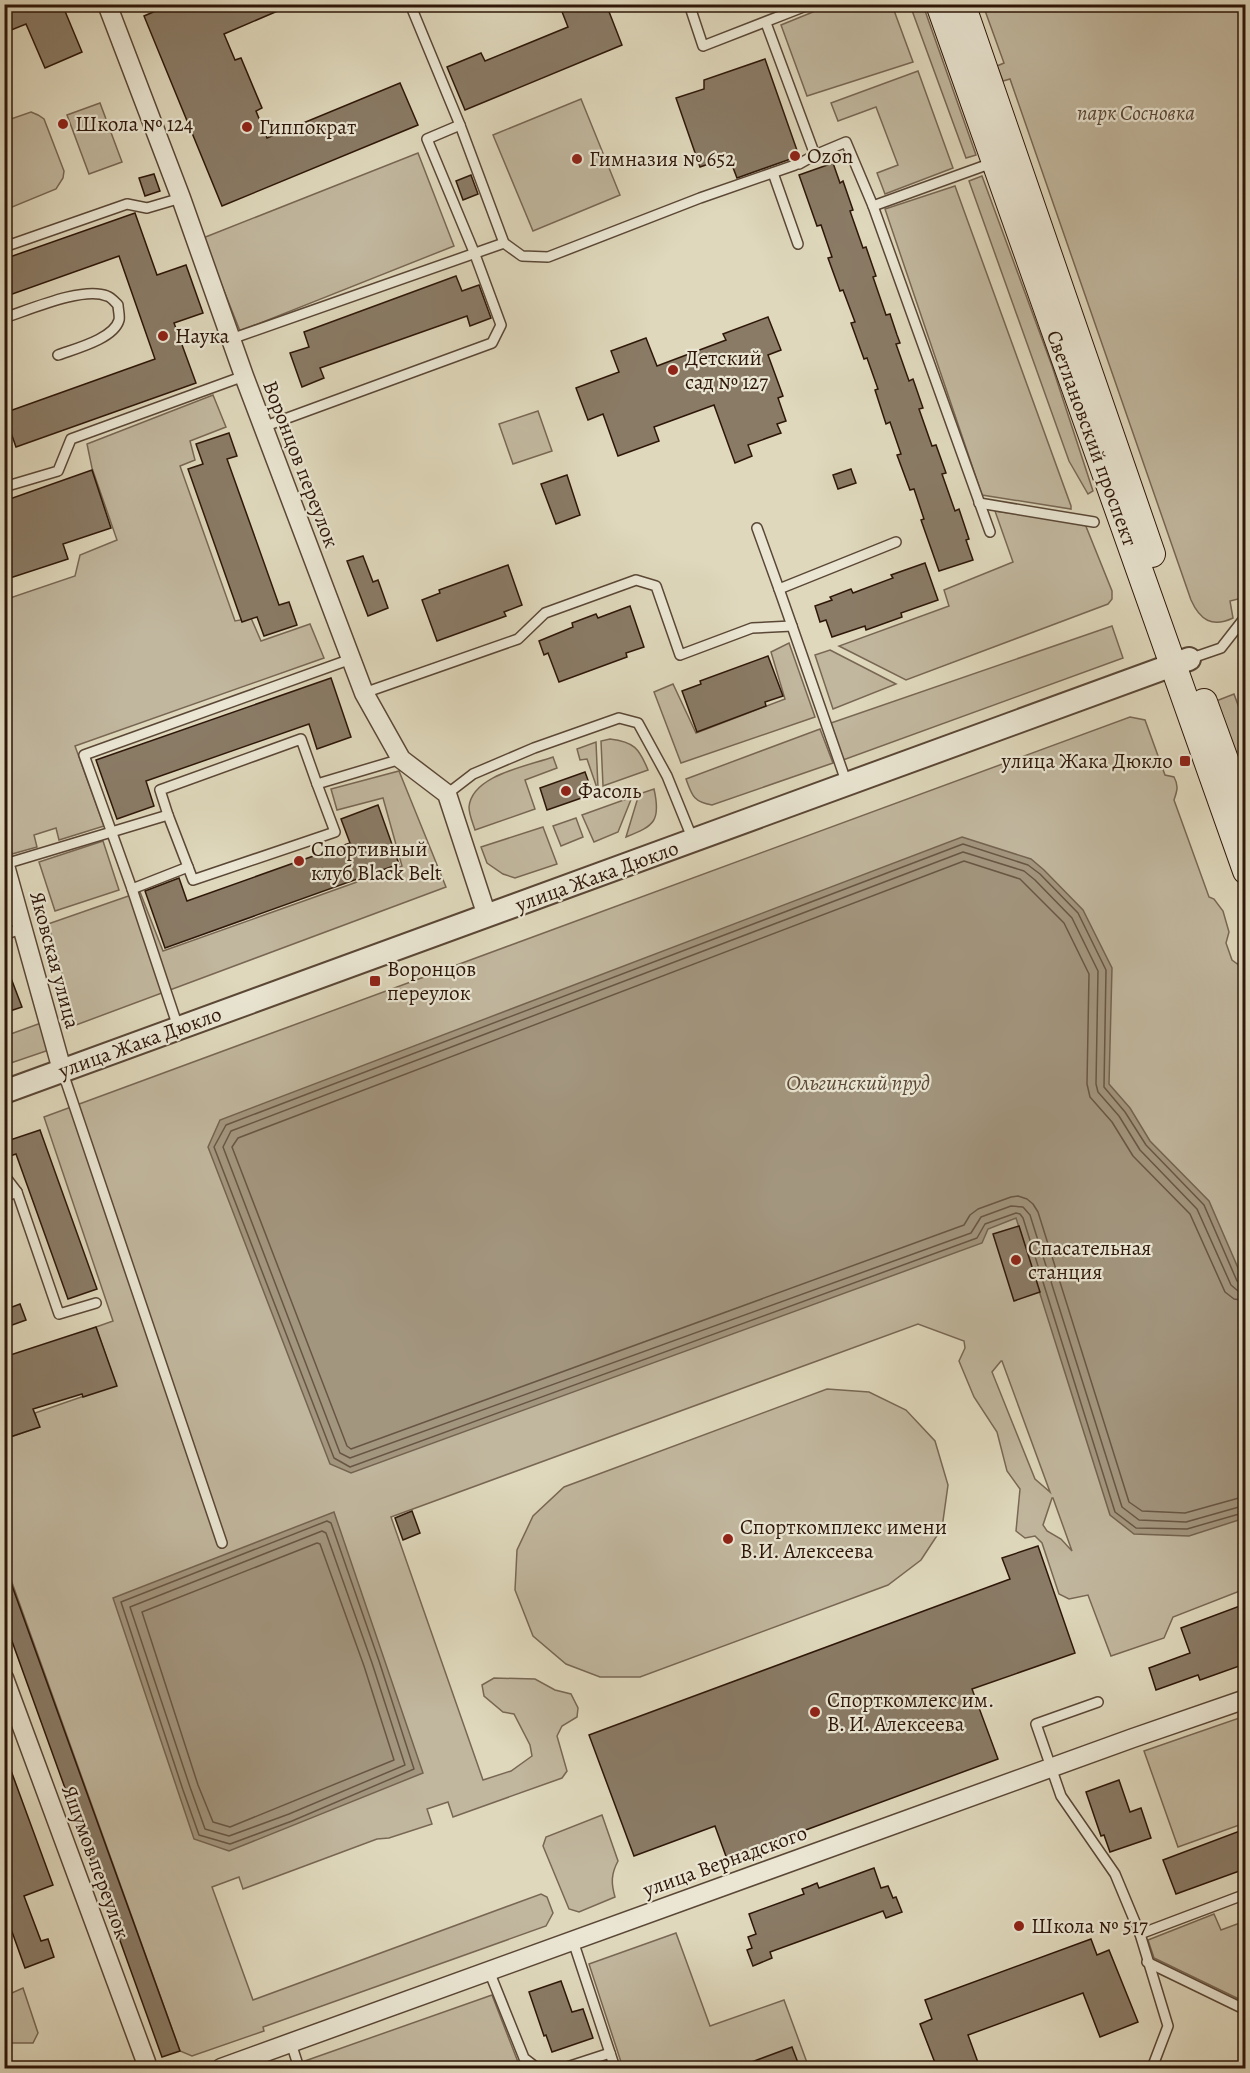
<svg xmlns="http://www.w3.org/2000/svg" width="1250" height="2073" viewBox="0 0 1250 2073" font-family="Alegreya,serif">
  <style>
    .green { fill: #c1b79e; stroke: #786754; stroke-width: 1.5; fill-rule: evenodd }
    .water { fill: #a3967f; stroke: #746350; stroke-width: 1.5 }
    .lines { fill: none; stroke-linecap: round; stroke-linejoin: round }
    .shore { stroke: #685644; stroke-width: 1.5 }
    .building { fill: #8a7b66; stroke: #2e1709; stroke-width: 1.5 }
    .service-casing { stroke: #5a4736; stroke-width: 12 }
    .minor-casing { stroke: #5a4736; stroke-width: 21 }
    .tertiary-casing { stroke: #5a4736; stroke-width: 26 }
    .secondary-casing { stroke: #2e1709; stroke-width: 28 }
    .service { stroke: #eae6d3; stroke-width: 9 }
    .minor { stroke: #eae6d3; stroke-width: 18 }
    .tertiary { stroke: #eae6d3; stroke-width: 22 }
    .secondary { stroke: #eae6d3; stroke-width: 26 }
    .poi-dot { fill: #8f2418; stroke: #eae6d3; stroke-width: 2 }
    .labels { text-anchor: middle; dominant-baseline: central; stroke-width: 4.5; stroke-linejoin: round; paint-order: stroke }
    .park-label { font-size: 21px; font-style: italic; fill: #5a4736; stroke: #eae6d3 }
    .poi-label { font-size: 21px; fill: #2e1709; stroke: #eae6d3; text-anchor: start }
    .street-label { font-size: 21px; fill: #2e1709; stroke: #eae6d3 }
    .water-label { font-size: 22px; font-style: italic; fill: #5d4a38; stroke: #eae6d3 }
  </style>
  <rect width="100%" height="100%" fill="#dfd8bc"/>
  <filter id="stains"><feTurbulence type="fractalNoise" baseFrequency=".00333" numOctaves="4"/><feColorMatrix values="0 0 0 0 .2 0 0 0 0 .09 0 0 0 0 .02 0 0 0 .5 -.17"/></filter>
  <radialGradient id="worn" r=".72"><stop offset=".6" stop-color="#630" stop-opacity="0"/><stop offset="1" stop-color="#630" stop-opacity=".3"/></radialGradient>
  <g class="green">
    <path d="M830,5h62l21,57 -106,34 -26,-71z"/>
    <path d="M910,5h13l53,150 -10,3z"/>
    <path d="M983,5h262l1,592 -16,4 3,17c-21,10 -33,2 -42,-18l-181,-521 -7,2 -6,-15 7,-3z"/>
    <path d="M918,71l35,97 -68,26 -8,-21 21,-8 -22,-58 -38,14 -7,-18z"/>
    <path d="M581,99l39,96 -87,36 -40,-96z"/>
    <path d="M100,103l22,59 -33,12 -22,-59z"/>
    <path d="M31,112l7,3 6,4 20,52 -1,7 -7,11 -51,21v-89z"/>
    <path d="M418,153l36,93 -214,85 -37,-93z"/>
    <path d="M982,176l70,190 41,125 -5,3 -19,-33 -100,-280z"/>
    <path d="M955,186l116,320v3l-89,-14 -97,-286z"/>
    <path d="M213,395l13,32 -36,14 5,19 -15,6 55,155 16,-3 10,23 49,-17 14,34 -249,88 29,80 -45,14 -3,-12 -22,7 3,12 -25,7 -8,-27v-227l71,-24 5,-21 37,-15 -25,-72 -5,-24z"/>
    <path d="M538,411l14,40 -39,13 -14,-40z"/>
    <path d="M995,511l90,13 27,67v8l-4,5 -202,76 -67,-34 110,-40 -5,-16 69,-28z"/>
    <path d="M1112,626l11,32 -280,102 -12,-37z"/>
    <path d="M789,643l26,74 -134,46 -27,-71 19,-8 23,49 89,-34 -14,-47z"/>
    <path d="M830,650l66,34 -63,25 -18,-54z"/>
    <path d="M1234,694l11,30v77l-34,-98z"/>
    <path d="M1130,717l15,3 20,55 9,2c5,9 3,14 0,23l35,97 5,2 9,12 6,21 -3,11 6,17 8,6 5,12v611l-72,28 -9,21 -53,18 -23,-61 -19,4 -10,-5 -17,-51 -7,-7 -10,2 -9,-7 4,-42 -13,-18 -10,-39 -23,-35 -15,-36 6,-13 -1,-7 -46,-17 -527,193 92,263 28,-9 21,-15 -2,-11 -16,-31 -11,-2 -19,-16 -2,-11 12,-7 41,1 20,11 16,4 7,14 -1,9 -15,9 -5,10 10,35 -5,7 -109,39 -5,-15 -21,7 5,15 -43,14 -12,1 -134,50 -4,-12 -27,10 41,113 288,-106 6,3 6,16 -7,13 -283,101 1,4 -72,25 -12,-5 -175,-488v-124l34,-12 -4,-14 81,-28 -20,-58 17,-6 -69,-204zM1001,1361h1l48,131 -15,-13 -43,-107zM1052,1498h1l19,53 -11,-12 -14,-8 -4,-6z"/>
    <path d="M820,729l13,34 -121,42c-19,-3 -20,-10 -26,-26z"/>
    <path d="M610,739c24,3 29,9 38,31l-45,16 -2,-45z"/>
    <path d="M596,742l2,46h-1l-10,-29 -7,1 -3,-11z"/>
    <path d="M553,757l4,11 -32,12 10,29 -60,21c-2,-7 -6,-15 -6,-23 3,-32 59,-41 84,-50z"/>
    <path d="M399,771l47,116 -370,138 -28,-101 92,-32 23,59 239,-85 -19,-68 -46,12 -6,-21z"/>
    <path d="M654,789c7,31 1,37 -28,48l13,-43z"/>
    <path d="M632,797l-14,35 -24,10 -12,-27z"/>
    <path d="M576,818l7,19 -22,9 -8,-20z"/>
    <path d="M543,827l14,37 -42,14 -12,-4 -16,-11 -6,-16z"/>
    <path d="M103,841l16,49 -64,21 -16,-49z"/>
    <path d="M41,1023l8,27 -44,15v-29z"/>
    <path d="M827,1389l42,3 37,18 29,31 13,44 -6,43 -21,32 -33,25 -248,92h-40l-34,-13 -33,-28 -18,-46 2,-40 16,-34 31,-29z"/>
    <path d="M1245,1716v107l-67,24 -34,-96z"/>
    <path d="M602,1815l16,46c-7,13 -7,22 -3,36l-36,15 -10,-3 -26,-63 3,-9z"/>
    <path d="M1214,1914l7,16 24,-9v81l-91,-44 -6,-18z"/>
    <path d="M676,1933l34,93 74,-26 25,68h-186l-34,-104z"/>
    <path d="M23,1988l15,45 -5,10h-28v-47z"/>
    <path d="M492,1995l26,67 8,6h-221l-3,-6z"/>
  </g>
  <g class="water">
    <path d="M962,837l69,22 13,11 39,40 29,58 -3,116 21,24 20,33 59,60 36,83v234l-56,18 -55,-2 -24,-19 -94,-297 -28,11 -6,14 -631,230 -21,-9 -122,-317 12,-27z"/>
    <path d="M334,1512l89,261 -194,78 -35,-12 -81,-241z"/>
  </g>
  <g class="lines">
    <g class="shore">
      <path d="M1246,1285l-5,-1 -4,-3 -33,-76 -58,-60 -21,-33 -21,-25 2,-117 -28,-57 -38,-39 -12,-9 -65,-21 -737,281 -12,22 120,311 16,9 627,-229 8,-14 31,-11 4,1 3,4 92,294 21,16 51,1 59,-17"/>
      <path d="M1246,1292l-8,-1 -7,-6 -34,-76 -57,-59 -21,-34 -21,-24 -2,-8 2,-113 -26,-53 -37,-38 -11,-9 -61,-19 -732,279 -8,16 117,306 10,5 621,-225 10,-16 30,-11 12,1 7,8 92,292 17,13 47,2 60,-17"/>
      <path d="M1246,1301l-12,-2 -9,-7 -35,-78 -57,-58 -21,-34 -22,-25 -3,-13 2,-110 -25,-51 -44,-44 -56,-18 -726,277 -6,9 115,299 4,3 613,-224 6,-10 8,-6 33,-12 7,-1 9,3 6,5 5,8 91,290 13,9 43,2 61,-17"/>
      <path d="M327,1521l4,2 48,138 35,108 -122,52 -62,23 -31,-9 -16,-45 -62,-188z"/>
      <path d="M322,1531l4,2 46,130 33,102 -116,49 -60,22 -24,-7 -15,-42 -60,-180z"/>
      <path d="M317,1543l3,1 44,122 30,94 -164,67 -17,-5 -15,-37 -56,-173z"/>
    </g>
  </g>
  <g class="building">
    <path d="M4,4h58l20,48 -37,16 -19,-44 -22,9z"/>
    <path d="M172,4h122l-70,30 11,26 6,-2 21,50 -6,3 11,27 133,-55 18,42 -196,81 -78,-190z"/>
    <path d="M559,4h47l16,41 -157,65 -18,-43 34,-14 4,8 83,-34z"/>
    <path d="M765,59l34,97 -62,22 -8,-21 -29,10 -24,-69 28,-9v-9z"/>
    <path d="M833,163l7,20 3,-2 10,29 -3,1 13,37 3,-1 10,29 -3,1 13,38 4,-1 7,21 3,8 -4,1 13,37 4,-2 10,29 -4,1 13,37 4,-1 10,28 -4,1 13,37 4,-2 10,30 -3,1 7,20 -34,11 -18,-51 3,-1 -10,-30 -4,1 -13,-35 4,-1 -11,-32 -4,2 -11,-34 3,-1 -11,-31 -3,1 -13,-36 4,-1 -12,-32 -3,1 -12,-33 4,-1 -11,-32 -4,1 -18,-51z"/>
    <path d="M154,174l6,17 -15,5 -6,-18z"/>
    <path d="M471,175l7,19 -15,6 -7,-19z"/>
    <path d="M135,213l22,62 29,-10 17,48 -29,10 22,60 -180,64 -12,-34 151,-54 -36,-103 -115,41v-38z"/>
    <path d="M456,276l6,15 17,-6 12,33 -21,8 -3,-10 -147,52 4,10 -22,9 -12,-34 19,-6 -5,-15z"/>
    <path d="M768,317l13,33 -13,5 15,41 -5,2 8,23 -9,3 4,9 -33,12 4,11 -17,7 -21,-58 -60,22 5,14 -41,15 -15,-42 -15,6 -12,-32 43,-16 -8,-21 35,-13 11,28 69,-26 -3,-6z"/>
    <path d="M229,433l8,23 -10,3 25,70 27,76 10,-3 8,23 -33,11 -7,-19 -15,5 -54,-153 15,-5 -7,-20z"/>
    <path d="M851,469l5,14 -18,6 -5,-14z"/>
    <path d="M92,470l19,58 -48,16 5,15 -64,21v-79z"/>
    <path d="M567,475l13,40 -24,9 -15,-40z"/>
    <path d="M363,556l10,26 5,-2 10,28 -20,8 -21,-55z"/>
    <path d="M925,563l13,37 -37,13 1,4 -36,13 -1,-4 -33,11 -6,-17 -6,2 -5,-16 17,-6 -2,-3 21,-8 2,4 40,-15 -2,-3z"/>
    <path d="M508,565l14,40 -18,7 2,4 -69,25 -15,-41 18,-7 -1,-3z"/>
    <path d="M630,606l14,41 -18,6 1,4 -68,25 -11,-29 -4,2 -5,-14 34,-14 -1,-4 24,-9 2,4z"/>
    <path d="M768,656l15,40 -18,6 1,4 -69,26 -15,-41 19,-7 -1,-3z"/>
    <path d="M331,678l20,59 -34,12 -8,-25 -163,57 8,25 -37,13 -21,-59z"/>
    <path d="M585,772l8,22 -46,16 -7,-22z"/>
    <path d="M378,805l21,59 -234,84 -20,-57 34,-13 8,23 163,-58 -9,-24z"/>
    <path d="M4,965h2l16,42 -18,6z"/>
    <path d="M40,1130l57,159 -29,10 -52,-145 -12,4v-16z"/>
    <path d="M1019,1226l21,66 -26,9 -21,-67z"/>
    <path d="M20,1304l6,16 -22,8v-18z"/>
    <path d="M96,1327l21,59 -34,11 -1,-3 -49,15 7,18 -36,12v-82z"/>
    <path d="M412,1511l8,22 -17,7 -8,-22z"/>
    <path d="M1038,1546l37,107 -103,36 26,70 -271,100 -12,-33 -81,30 -45,-121 421,-156 -8,-21z"/>
    <path d="M4,1569h2l174,482 -18,6 -158,-438z"/>
    <path d="M1245,1604v60l-45,16 -2,-5 -42,15 -7,-22 41,-15 -9,-25z"/>
    <path d="M4,1757h2l47,128 -29,11 17,45 7,-2 6,18 -29,11 -14,-39 -7,3z"/>
    <path d="M1119,1780l11,32 11,-4 10,30 -41,14 -6,-17 -3,1 -15,-44z"/>
    <path d="M1245,1829v40l-69,25 -13,-34z"/>
    <path d="M874,1868l7,20 7,-2 5,12 3,-1 6,15 -16,6 -3,-7 -113,41 2,6 -19,8 -6,-16 5,-2 -4,-11 8,-3 -7,-20 55,-20 -2,-5 8,-3 7,-3 2,5z"/>
    <path d="M1091,1939l6,16 12,-5 29,72 -38,15 -17,-44 -115,42 12,33h-43l-17,-44 12,-5 -7,-19z"/>
    <path d="M561,1981l11,31 11,-3 10,29 -41,14 -6,-17 -2,1 -15,-44z"/>
    <path d="M792,2047l8,21h-61l-1,-1z"/>
  </g>
  <g class="lines">
    <defs>
      <g id="service">
        <path d="M410,4l50,121 44,118 18,13 26,1 152,-59 95,-33"/>
        <path d="M689,4l14,42 108,-42"/>
        <path d="M766,23l49,132 -16,9"/>
        <path d="M815,155l31,-13 27,64 117,326"/>
        <path d="M773,173l25,71"/>
        <path d="M873,206l119,-43"/>
        <path d="M4,247l123,-43 20,4 34,-10"/>
        <path d="M4,318c25,-8 79,-32 103,-22 4,1 8,6 11,9 0,4 2,11 1,15 -5,19 -45,29 -61,35"/>
        <path d="M231,339l273,-96"/>
        <path d="M263,427l229,-84 9,-18 -27,-73 -47,-113 33,-14"/>
        <path d="M4,487l54,-16 13,-32 173,-63"/>
        <path d="M979,503l115,19"/>
        <path d="M757,528l22,61"/>
        <path d="M792,626l-13,-37 117,-47"/>
        <path d="M1189,659l32,-11 25,-32"/>
        <path d="M364,693l154,-54 27,-26 91,-33 20,6 24,69 72,-27 40,-2 55,158"/>
        <path d="M447,794l26,-20 61,-26 85,-30 19,5 29,53 26,64"/>
        <path d="M168,815l-8,-25 141,-51 16,45"/>
        <path d="M5,864l163,-49 25,65 142,-48 -18,-48 84,-25"/>
        <path d="M132,889l56,-22"/>
        <path d="M4,935l19,-7"/>
        <path d="M178,1027l-46,-138 -48,-134 267,-96"/>
        <path d="M62,1070l160,473"/>
        <path d="M4,1175l13,17"/>
        <path d="M4,1197l13,-5 42,122 37,-11"/>
        <path d="M1098,1702l-62,22 25,72 54,78 25,60 28,92 -16,42"/>
        <path d="M1140,1934l106,-40"/>
        <path d="M573,1941l42,127"/>
        <path d="M1147,1962l99,48"/>
        <path d="M489,1971l35,87 13,10"/>
        <path d="M291,2043l8,25"/>
        <path d="M564,2068l46,-15"/>
      </g>
      <g id="minor">
        <path d="M107,4l74,194 63,178 120,317 37,66 46,35 40,122"/>
        <path d="M4,862l58,208"/>
        <path d="M4,1678l142,384"/>
        <path d="M221,2068l912,-330 113,-39"/>
      </g>
      <path id="tertiary" d="M4,1092l1185,-433"/>
      <g id="secondary">
        <path d="M939,4l307,867"/>
        <path d="M962,4l190,550"/>
        <path d="M1204,702l42,115"/>
      </g>
    </defs>
    <use href="#service" class="service-casing"/>
    <use href="#minor" class="minor-casing"/>
    <use href="#tertiary" class="tertiary-casing"/>
    <use href="#secondary" class="secondary-casing"/>
    <use href="#service" class="service"/>
    <use href="#minor" class="minor"/>
    <use href="#tertiary" class="tertiary"/>
    <use href="#secondary" class="secondary"/>
  </g>
  <g class="poi-dot">
    <circle cx="63" cy="124" r="6"/>
    <circle cx="247" cy="127" r="6"/>
    <circle cx="795" cy="156" r="6"/>
    <circle cx="577" cy="159" r="6"/>
    <circle cx="163" cy="336" r="6"/>
    <circle cx="673" cy="370" r="6"/>
    <rect x="1179" y="755" width="12" height="12" rx="3"/>
    <circle cx="566" cy="791" r="6"/>
    <circle cx="299" cy="861" r="6"/>
    <rect x="369" y="975" width="12" height="12" rx="3"/>
    <circle cx="1016" cy="1260" r="6"/>
    <circle cx="728" cy="1539" r="6"/>
    <circle cx="815" cy="1712" r="6"/>
    <circle cx="1019" cy="1926" r="6"/>
  </g>
  <g class="labels">
    <g class="park-label">
      <text x="1136" y="113">парк Сосновка</text>
    </g>
    <g class="poi-label">
      <text x="75" y="124">Школа № 124</text>
      <text x="259" y="127">Гиппократ</text>
      <text x="807" y="156">Ozon</text>
      <text x="589" y="159">Гимназия № 652</text>
      <text x="175" y="336">Наука</text>
      <text x="685" y="358">Детский<tspan x="685" dy="24">сад № 127</tspan></text>
      <text x="1173" y="761" text-anchor="end">улица Жака Дюкло</text>
      <text x="578" y="791">Фасоль</text>
      <text x="311" y="849">Спортивный<tspan x="311" dy="24">клуб Black Belt</tspan></text>
      <text x="387" y="969">Воронцов<tspan x="387" dy="24">переулок</tspan></text>
      <text x="1028" y="1248">Спасательная<tspan x="1028" dy="24">станция</tspan></text>
      <text x="740" y="1527">Спорткомплекс имени<tspan x="740" dy="24">В.И. Алексеева</tspan></text>
      <text x="827" y="1700">Спорткомлекс им.<tspan x="827" dy="24">В. И. Алексеева</tspan></text>
      <text x="1031" y="1926">Школа № 517</text>
    </g>
    <g class="street-label">
      <text transform="translate(1092 438) rotate(70)">Светлановский проспект</text>
      <text transform="translate(301 464) rotate(69)">Воронцов переулок</text>
      <text transform="translate(597 876) rotate(-20)">улица Жака Дюкло</text>
      <text transform="translate(55 960) rotate(75)">Яковская улица</text>
      <text transform="translate(140 1042) rotate(-20)">улица Жака Дюкло</text>
      <text transform="translate(725 1861) rotate(-20)">улица Вернадского</text>
      <text transform="translate(96 1862) rotate(70)">Яшумов переулок</text>
    </g>
    <g class="water-label">
      <text x="858" y="1083">Ольгинский пруд</text>
    </g>
  </g>
  <rect width="1250" height="2073" fill="none" stroke="#dfd8bc" stroke-width="24"/>
  <rect x="6" y="6" width="1238" height="2061" fill="none" stroke="#2e1709" stroke-width="3"/>
  <rect x="12" y="12" width="1226" height="2049" fill="none" stroke="#2e1709" stroke-width="1.5"/>
  <rect width="100%" height="100%" filter="url(#stains)"/>
  <rect width="100%" height="100%" fill="url(#worn)"/>
</svg>
